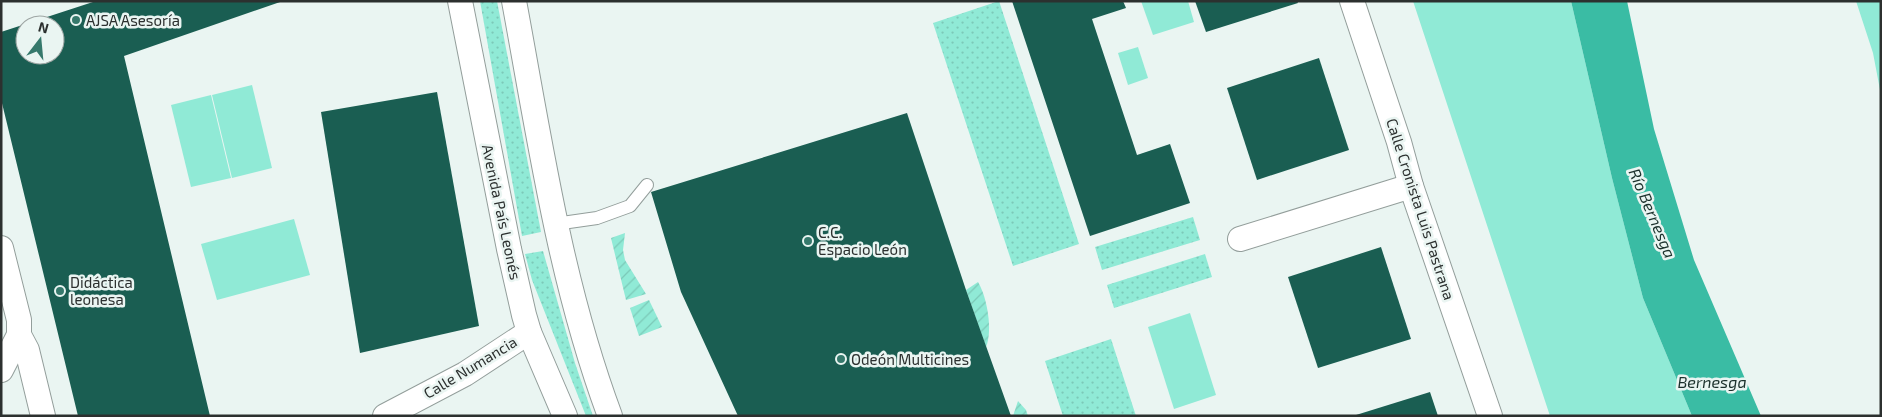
<svg xmlns="http://www.w3.org/2000/svg" width="1882" height="417" viewBox="0 0 1882 417" font-family="'Exo 2',sans-serif">
  <style>
    .grass { fill: url(#grass-dots) }
    .park { fill: #90ead6 }
    .garden { fill: url(#garden-furrows) }
    .water { fill: #3abca4 }
    .building { fill: #1a5e52; fill-rule: evenodd }
    .lines { fill: none; stroke-linecap: round; stroke-linejoin: round }
    .lane-casing { stroke: #939e9b; stroke-width: 14 }
    .street-casing { stroke: #939e9b; stroke-width: 26 }
    .lane { stroke: #fff; stroke-width: 12 }
    .street { stroke: #fff; stroke-width: 24 }
    .poi-dot { fill: #36796c; stroke: #eaf5f2; stroke-width: 2 }
    .labels { text-anchor: middle; dominant-baseline: central; stroke-width: 5; stroke-linejoin: round; paint-order: stroke }
    .poi-label { font-size: 15px; fill: #2c302f; stroke: #eaf5f2; text-anchor: start }
    .street-label { font-size: 15px; fill: #2c302f; stroke: #eaf5f2 }
    .water-label { font-size: 16px; font-style: italic; fill: #1b312c; stroke: #eaf5f2 }
  </style>
  <defs>
    <pattern id="grass-dots" width="8" height="8" patternUnits="userSpaceOnUse" patternTransform="scale(1.25)"><rect width="8" height="8" fill="#90ead6"/><path d="M2 2h.1M6 6h.1" fill="none" stroke="#7cc9b8" stroke-width="1.8" stroke-linecap="round"/></pattern>
    <pattern id="garden-furrows" width="10" height="10" patternUnits="userSpaceOnUse" patternTransform="scale(1.25)"><rect width="10" height="10" fill="#90ead6"/><path d="M-1 1l2-2M0 10L10 0M9 11l2-2" fill="none" stroke="#7cc9b8"/></pattern>
  </defs>
  <rect width="100%" height="100%" fill="#eaf5f2"/>
  <g class="grass">
    <path d="M480,1h17l44,231 -19,4z"/>
    <path d="M999,1l80,243 -66,22 -80,-243z"/>
    <path d="M1193,217l7,23 -98,30 -7,-23z"/>
    <path d="M543,251l32,112 18,53h-7l-54,-136 -7,-26z"/>
    <path d="M1205,254l7,23 -98,31 -7,-23z"/>
    <path d="M1111,339l25,77h-73l-18,-55z"/>
  </g>
  <g class="park">
    <path d="M1141,1h47l6,21 -41,13z"/>
    <path d="M1413,1h158l41,177 31,120 49,118h-142z"/>
    <path d="M1856,1h25v94l-8,-42z"/>
    <path d="M1138,47l10,31 -20,7 -10,-32z"/>
    <path d="M252,85l20,83 -40,10 -20,-83z"/>
    <path d="M211,95l20,83 -40,9 -20,-82z"/>
    <path d="M294,219l16,56 -93,25 -16,-56z"/>
    <path d="M1190,313l26,82 -42,14 -26,-82z"/>
  </g>
  <g class="garden">
    <path d="M625,233l-2,17 2,10 21,34 -20,6 -15,-62z"/>
    <path d="M978,282c9,15 15,48 8,65l-20,-57z"/>
    <path d="M649,300l13,27 -23,9 -9,-28z"/>
    <path d="M1018,401l8,9 2,6h-15z"/>
  </g>
  <path class="water" d="M1571,1h56l27,128 40,131 67,156h-69l-49,-118 -31,-120z"/>
  <g class="building">
    <path d="M96,1h187l-159,55 86,360h-132l-77,-317v-67zM25,25h30v30h-30z"/>
    <path d="M1012,1h111l3,7 -34,11 45,136 33,-11 20,59 -100,33z"/>
    <path d="M1195,1h102l1,2 -92,29z"/>
    <path d="M1319,58l30,92 -92,30 -30,-92z"/>
    <path d="M437,92l42,234 -119,27 -39,-241z"/>
    <path d="M907,113l59,177 45,126h-273l-57,-124 -30,-100z"/>
    <path d="M1381,247l30,92 -93,29 -30,-91z"/>
    <path d="M1430,392l8,24h-82v-1z"/>
  </g>
  <g class="lines">
    <defs>
      <path id="lane" d="M555,224l42,-6 33,-12 17,-21"/>
      <g id="street">
        <path d="M460,1l49,248 15,66 5,17 36,84"/>
        <path d="M514,1c26,140 46,281 96,415"/>
        <path d="M1352,1l47,141 12,44 79,230"/>
        <path d="M1240,239l171,-53"/>
        <path d="M1,248l18,72v15l-18,35"/>
        <path d="M19,335l8,15 16,66"/>
        <path d="M385,416l80,-42 64,-42"/>
      </g>
    </defs>
    <use href="#lane" class="lane-casing"/>
    <use href="#street" class="street-casing"/>
    <use href="#lane" class="lane"/>
    <use href="#street" class="street"/>
  </g>
  <g class="poi-dot">
    <circle cx="76" cy="20" r="5"/>
    <circle cx="808" cy="241" r="5"/>
    <circle cx="60" cy="291" r="5"/>
    <circle cx="841" cy="359" r="5"/>
  </g>
  <g class="labels">
    <g class="poi-label">
      <text x="86" y="20">AJSA Asesoría</text>
      <text x="818" y="232">C.C.<tspan x="818" dy="17">Espacio León</tspan></text>
      <text x="70" y="282">Didáctica<tspan x="70" dy="17">leonesa</tspan></text>
      <text x="851" y="359">Odeón Multicines</text>
    </g>
    <g class="street-label">
      <text transform="translate(1421 209) rotate(72)">Calle Cronista Luis Pastrana</text>
      <text transform="translate(502 212) rotate(78)">Avenida País Leonés</text>
      <text transform="translate(470 367) rotate(-31)">Calle Numancia</text>
    </g>
    <g class="water-label">
      <text transform="translate(1653 213) rotate(67)">Río Bernesga</text>
      <text x="1712" y="381">Bernesga</text>
    </g>
  </g>
  <rect width="1882" height="417" fill="none" stroke="#2c302f" stroke-width="5"/>
  <g transform="translate(40 40) rotate(16)"><circle r="24" fill="#eaf5f2" stroke="#9ea6a4"/>
  <path d="M0-4L9 19L0 12L-9 19Z" fill="#36796c"/>
  <text y="-8" font-size="14" font-weight="bold" text-anchor="middle" fill="#2c302f">N</text>
  </g>
</svg>
